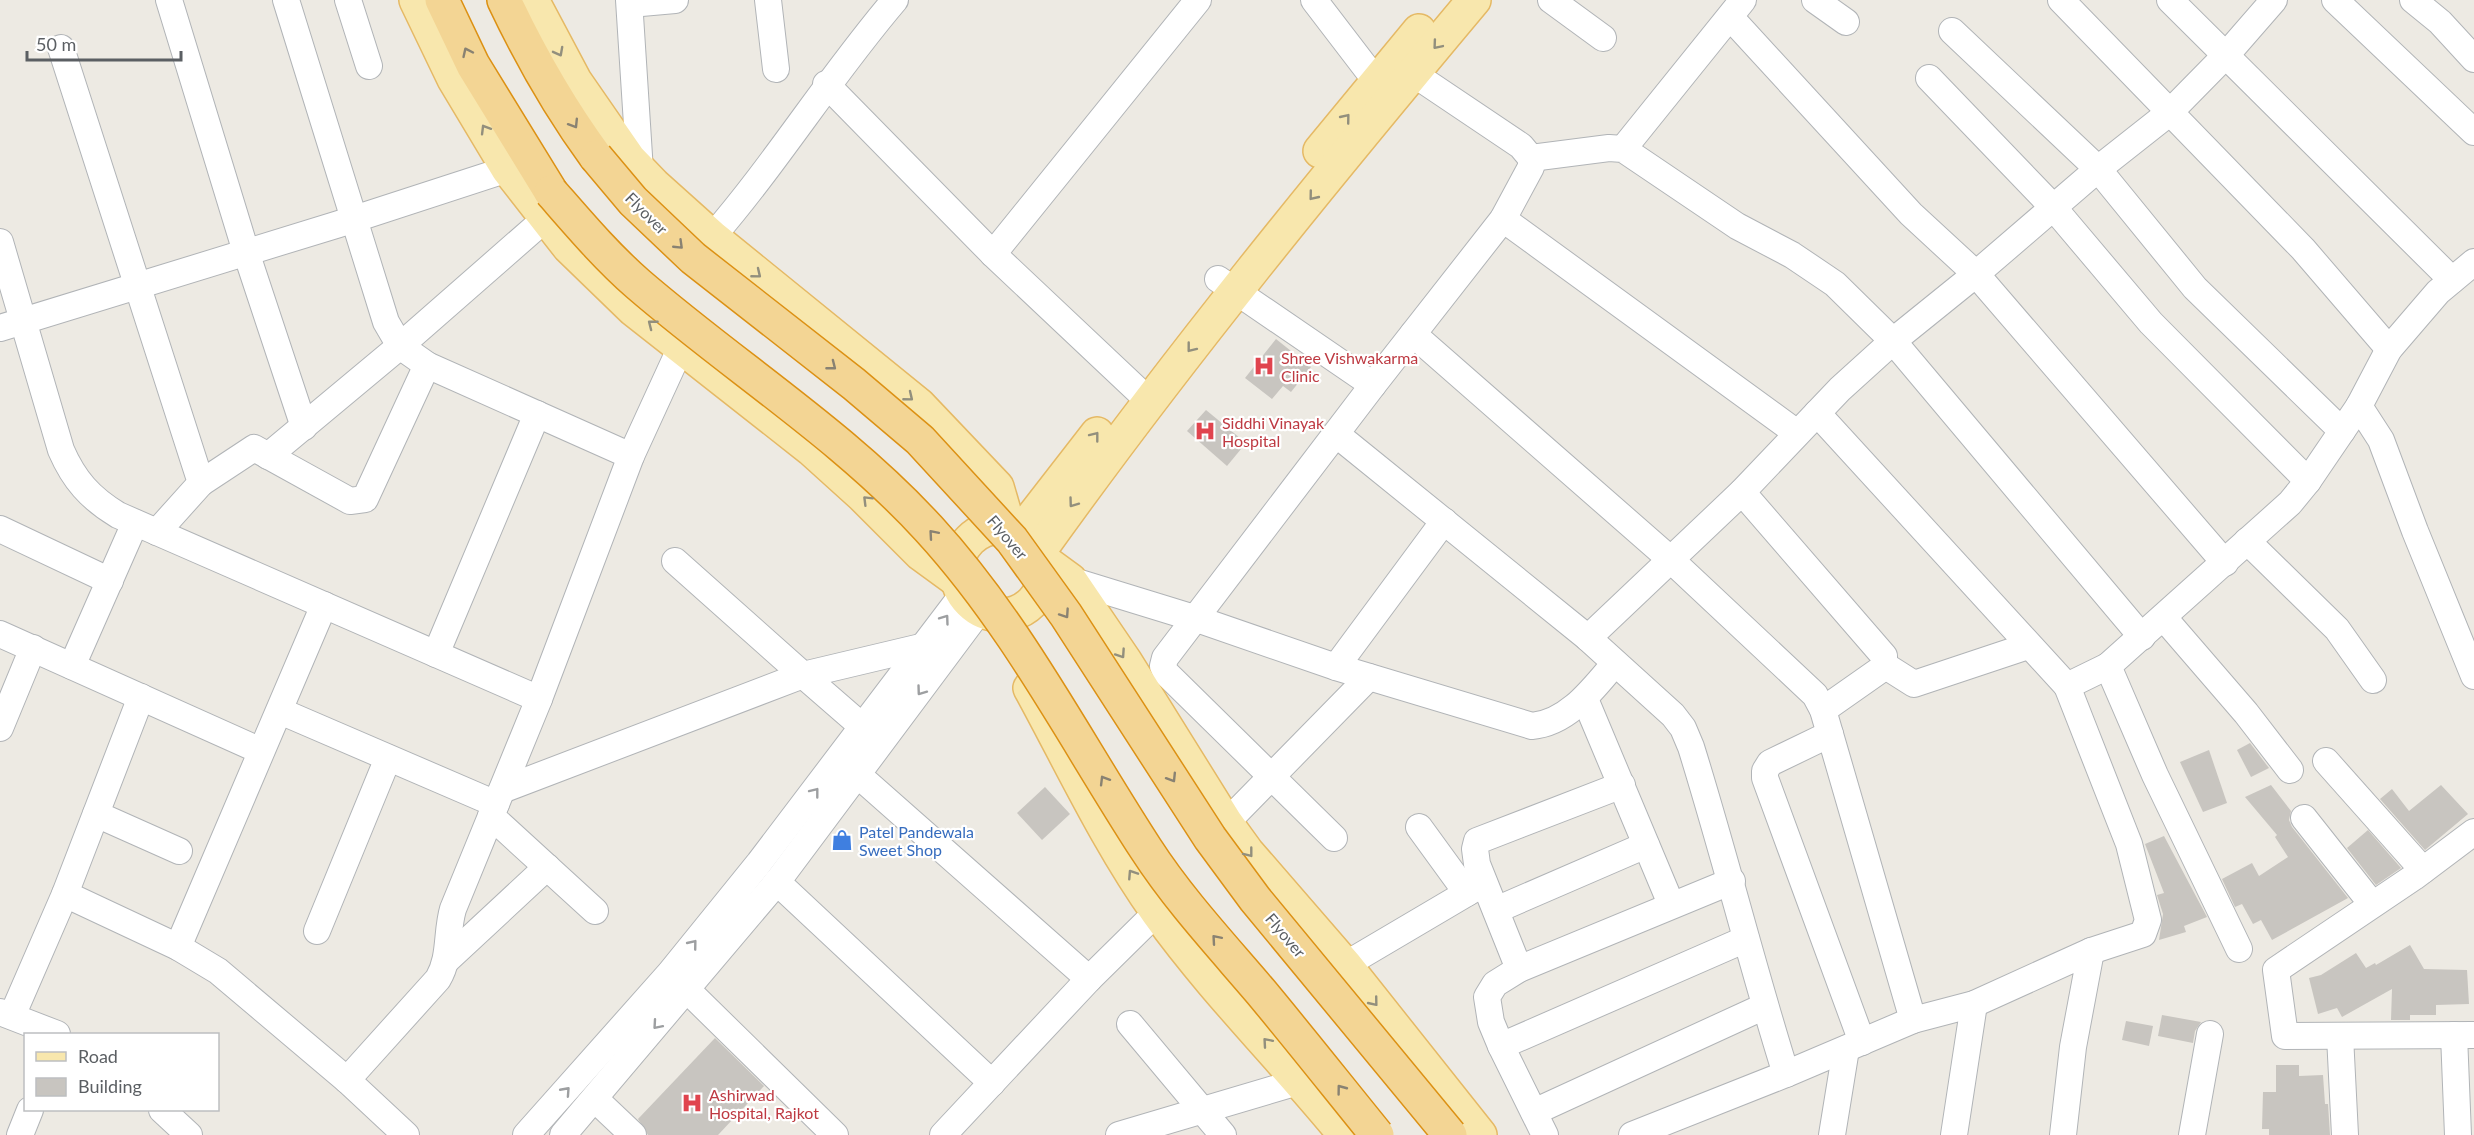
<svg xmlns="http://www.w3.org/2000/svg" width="2474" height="1135" viewBox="0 0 2474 1135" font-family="Lato,sans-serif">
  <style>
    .building { fill: #c8c5c0 }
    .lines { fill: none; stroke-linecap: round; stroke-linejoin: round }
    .minor-casing { stroke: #b1b4b7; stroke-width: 28 }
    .major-casing { stroke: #e5b965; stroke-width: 36 }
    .highway-casing { stroke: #dc9114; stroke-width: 36 }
    .minor { stroke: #fff; stroke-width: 26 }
    .major { stroke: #f8e7ad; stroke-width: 33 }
    .highway { stroke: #f3d594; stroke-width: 33 }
    .highway-bridge-casing { stroke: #dc9114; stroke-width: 36; stroke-linecap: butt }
    .highway-bridge { stroke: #f3d594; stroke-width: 33 }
    .oneway { stroke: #928f7d }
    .oneway2 { stroke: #898272 }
    .oneway3 { stroke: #9d9fa1 }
    .labels { text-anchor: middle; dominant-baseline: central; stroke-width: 4.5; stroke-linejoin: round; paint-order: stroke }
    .street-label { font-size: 16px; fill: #5b5f63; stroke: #fff }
    .health-label { font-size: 16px; fill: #be3a42; stroke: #fff; text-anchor: start }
    .shop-label { font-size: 16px; fill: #366cbe; stroke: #fff; text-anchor: start }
  </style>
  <rect width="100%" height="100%" fill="#edeae3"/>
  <g class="building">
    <path d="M1276,339l35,28 -20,25 -8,-6 -11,13 -27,-21z"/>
    <path d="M1206,410l40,33 -19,23 -40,-35z"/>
    <path d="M2250,743l19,25 -18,9 -14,-27z"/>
    <path d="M2209,750l18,53 -24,9 -23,-50z"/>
    <path d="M2271,785l20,26 -2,9 3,7 56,71 -76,42 -11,-20 -8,4 -11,-20 -7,3 -13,-28 30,-16 7,13 29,-19 -13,-20 2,-2 -32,-38z"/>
    <path d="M2441,785l27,29 -43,36 -45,-51 12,-10 17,22z"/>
    <path d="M1045,787l25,27 -28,26 -25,-27z"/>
    <path d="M2368,830l33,38 -25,17 -29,-37z"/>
    <path d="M2164,836l43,81 -23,9 2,6 -27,8 4,-26 -6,-19 7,-2 -19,-49z"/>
    <path d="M2410,945l14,24 43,1 2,34 -33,1v10h-26v5h-19l1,-31 -50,28 -5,-9 -19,6 -9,-36 12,-3 35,-22 10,15 9,-5 1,2z"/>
    <path d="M2162,1015l39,7 -6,9 -2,12 -35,-7z"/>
    <path d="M2126,1021l27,5 -4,20 -27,-6z"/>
    <path d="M715,1038l49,48 -46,49h-70l-10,-16z"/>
    <path d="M2276,1065h23v11l24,-1 2,29h3l2,31h-61v-6h-7l1,-37h13z"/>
  </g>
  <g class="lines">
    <defs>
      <g id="minor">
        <path d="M169,0l77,252 58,175"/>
        <path d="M286,0l100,322 14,24 27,19 204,91"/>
        <path d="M348,0l21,66"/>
        <path d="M629,0l11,171"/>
        <path d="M768,0l8,69"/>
        <path d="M1314,0l62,81"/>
        <path d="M1551,0l52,38"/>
        <path d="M1815,0l31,22"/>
        <path d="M2061,0l242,249 86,100"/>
        <path d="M2170,0l282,280"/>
        <path d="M2335,0l139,132"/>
        <path d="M2413,0l27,22 34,37"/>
        <path d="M630,4l45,-4"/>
        <path d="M1731,18l180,196 65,60 249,289"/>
        <path d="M1952,31l146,138 97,119 147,143"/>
        <path d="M61,48l140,435 -44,49"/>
        <path d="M1929,78l124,129 98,116 157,158"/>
        <path d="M826,84l167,170 156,147"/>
        <path d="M1623,149l120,-149"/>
        <path d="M1531,158l78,-10 14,1 114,77 55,29 43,29 58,57 249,296"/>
        <path d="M1503,219l294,214"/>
        <path d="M712,237c65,-75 118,-161 183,-237"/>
        <path d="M0,242l61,208c13,30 29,48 57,65l421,184"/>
        <path d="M993,254l205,-254"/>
        <path d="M1218,279l155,106"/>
        <path d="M0,328l339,-104 169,-55"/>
        <path d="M1413,334l257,225 145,136 8,15 90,310"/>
        <path d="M2359,406l22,34 34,91 59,145"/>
        <path d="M1817,413l250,273 41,-20"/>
        <path d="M1336,434l252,204 85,77 10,13 8,19c34,109 61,219 95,327"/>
        <path d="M268,456l132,-110 145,-127"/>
        <path d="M201,483l53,-35 96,53 15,-2 62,-134"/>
        <path d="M1742,492l142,164v9l-4,5 -57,40"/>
        <path d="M0,529l110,52"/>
        <path d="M2247,541l90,88 36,51"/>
        <path d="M675,561l128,114 122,-29"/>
        <path d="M1070,580l127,39 139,48 196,59c36,-3 61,-37 83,-63"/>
        <path d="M2164,618l82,95 44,57"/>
        <path d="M0,634l261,117"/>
        <path d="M1588,638l154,-146 98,-103 53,-48 83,-67 122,-105 71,-56 58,-59 47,-54"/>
        <path d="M436,654l101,-240"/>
        <path d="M1884,665l30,19 114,-38"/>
        <path d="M72,666l63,-143"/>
        <path d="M1336,667l108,-146"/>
        <path d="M2067,686l62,158 19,76 -5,14 -52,17"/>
        <path d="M1585,699l86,205"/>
        <path d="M280,711l216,93"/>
        <path d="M0,728l33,-80"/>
        <path d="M1830,734l-60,29 -5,8v7l97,264"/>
        <path d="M2326,761l97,109"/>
        <path d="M858,775l231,204"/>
        <path d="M502,790l301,-115 61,53"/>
        <path d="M96,814l83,37"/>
        <path d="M491,816l104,95"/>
        <path d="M2304,818l68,86"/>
        <path d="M1226,823l143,-146"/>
        <path d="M1419,827l48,66"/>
        <path d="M2474,832l-60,45 -138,93 9,66 189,-1"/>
        <path d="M1334,838l-168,-165 -3,-7 2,-8 208,-273 130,-166 28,-52v-9l-10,-12 -122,-82"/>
        <path d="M777,882l215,201"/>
        <path d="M65,894l113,53 40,24 129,109 59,55"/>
        <path d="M1496,910l150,-65"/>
        <path d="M317,931l71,-173"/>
        <path d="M178,947l146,-342"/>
        <path d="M2239,949l-84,-174 -47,-109 182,-163 18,-22 51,-75 30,-57 49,-57 36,-30"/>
        <path d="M448,959l99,-92"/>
        <path d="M1345,965l139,-82"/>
        <path d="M1519,969l-42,-105 -2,-15 2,-8 145,-56"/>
        <path d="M675,978l160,157"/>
        <path d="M0,1012l57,22"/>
        <path d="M12,1016l53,-122 76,-197"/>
        <path d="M1130,1024l93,111"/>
        <path d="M2454,1035l4,100"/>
        <path d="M2340,1036l5,99"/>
        <path d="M1501,1046l245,-107"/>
        <path d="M347,1080l91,-101c13,-22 8,-46 15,-70l86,-210 92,-243 50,-109"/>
        <path d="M595,1099l38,36"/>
        <path d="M162,1110l27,25"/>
        <path d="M1534,1112l231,-106"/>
        <path d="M20,1135l10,-25"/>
        <path d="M526,1135l144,-162 89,-110 204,-269"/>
        <path d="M563,1135l214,-253 203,-272"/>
        <path d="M943,1135l146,-156 68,-67"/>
        <path d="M1119,1135l182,-54"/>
        <path d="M1545,1135l-44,-89 -10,-24 -4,-25 8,-13 24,-15 213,-88"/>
        <path d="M1632,1135l154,-61 127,-54 61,-16 117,-53 -18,96 -10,88"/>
        <path d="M1832,1135l14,-86"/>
        <path d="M1954,1135l20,-131"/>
        <path d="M2192,1135l18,-101"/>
      </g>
      <g id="major">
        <path d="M416,0l38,79 54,90 61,78 64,62 178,140 52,47 58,58 37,27"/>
        <path d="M532,0l43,81 54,78 25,26 58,52 207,168 78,82 12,41"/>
        <path d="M1320,151l99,-120"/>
        <circle cx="1001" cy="571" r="44"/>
        <path d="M1021,532l76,-98"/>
        <path d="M1040,550c136,-190 284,-371 434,-550"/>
        <path d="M1044,561l26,19 55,81 101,162 21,29 98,113 135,170"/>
        <path d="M1030,688c41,75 78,155 128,225 56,78 126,147 187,222"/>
      </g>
      <g id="highway">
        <path d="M442,0l31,65 78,127"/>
        <path d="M504,0c26,55 56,108 92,157"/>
      </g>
    </defs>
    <use href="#minor" class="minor-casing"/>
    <use href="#major" class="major-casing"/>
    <use href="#highway" class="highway-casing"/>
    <use href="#minor" class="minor"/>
    <use href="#major" class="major"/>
    <use href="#highway" class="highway"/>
    <defs>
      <g id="highway-bridge">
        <path d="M596,157l37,44 60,57 161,126 66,56 92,100 54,75 144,223 45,61 195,236"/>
        <path d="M551,192c28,32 55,64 87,92 96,83 205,151 291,245 88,96 146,211 217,320 33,51 75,96 115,143 39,47 77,95 116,143"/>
      </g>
    </defs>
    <use href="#highway-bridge" class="highway-bridge-casing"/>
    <use href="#highway-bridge" class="highway-bridge"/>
  </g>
  <defs><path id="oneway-chevron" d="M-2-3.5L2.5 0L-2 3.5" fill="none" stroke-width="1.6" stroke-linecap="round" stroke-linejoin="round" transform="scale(1.5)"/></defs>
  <g class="oneway">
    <use href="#oneway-chevron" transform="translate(1437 45) rotate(130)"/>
    <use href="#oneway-chevron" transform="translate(559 52) rotate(62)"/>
    <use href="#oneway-chevron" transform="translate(1346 118) rotate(-51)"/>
    <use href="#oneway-chevron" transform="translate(485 129) rotate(-121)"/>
    <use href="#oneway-chevron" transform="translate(1313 196) rotate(129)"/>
    <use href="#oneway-chevron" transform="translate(757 274) rotate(39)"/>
    <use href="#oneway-chevron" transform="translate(652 324) rotate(-142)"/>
    <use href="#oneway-chevron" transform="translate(1191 348) rotate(128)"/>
    <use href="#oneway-chevron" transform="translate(909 397) rotate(39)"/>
    <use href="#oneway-chevron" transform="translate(1095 436) rotate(-52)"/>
    <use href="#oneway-chevron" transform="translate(867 500) rotate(-135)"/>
    <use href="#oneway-chevron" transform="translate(1073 503) rotate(126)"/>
    <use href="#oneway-chevron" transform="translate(1121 654) rotate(56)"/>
    <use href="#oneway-chevron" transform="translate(1249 853) rotate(52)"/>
    <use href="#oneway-chevron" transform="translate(1132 874) rotate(-123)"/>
    <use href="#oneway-chevron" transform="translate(1374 1002) rotate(51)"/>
    <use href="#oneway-chevron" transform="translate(1267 1042) rotate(-131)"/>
  </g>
  <g class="oneway2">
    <use href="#oneway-chevron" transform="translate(467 52) rotate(-115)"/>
    <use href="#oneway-chevron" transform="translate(574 124) rotate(58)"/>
    <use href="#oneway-chevron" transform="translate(679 245) rotate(44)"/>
    <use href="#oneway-chevron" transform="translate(832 366) rotate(38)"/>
    <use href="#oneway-chevron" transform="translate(933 534) rotate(-131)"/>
    <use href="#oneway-chevron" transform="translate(1065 614) rotate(56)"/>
    <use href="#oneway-chevron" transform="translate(1172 778) rotate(58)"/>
    <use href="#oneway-chevron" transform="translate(1104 780) rotate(-121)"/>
    <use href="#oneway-chevron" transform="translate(1216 939) rotate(-131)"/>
    <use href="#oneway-chevron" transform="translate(1341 1089) rotate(-127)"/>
  </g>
  <g class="oneway3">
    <use href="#oneway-chevron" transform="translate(945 619) rotate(-54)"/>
    <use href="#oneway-chevron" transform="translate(921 691) rotate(126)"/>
    <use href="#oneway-chevron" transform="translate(815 792) rotate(-52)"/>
    <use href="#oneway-chevron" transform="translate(693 944) rotate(-51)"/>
    <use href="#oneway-chevron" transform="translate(657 1025) rotate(131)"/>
    <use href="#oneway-chevron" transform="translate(566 1091) rotate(-48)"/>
  </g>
  <defs>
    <symbol id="hospital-bare" viewBox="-9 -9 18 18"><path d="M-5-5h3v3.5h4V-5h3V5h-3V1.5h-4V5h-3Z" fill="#e0444e" stroke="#fff" stroke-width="2.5" paint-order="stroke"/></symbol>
    <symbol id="shop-bare" viewBox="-9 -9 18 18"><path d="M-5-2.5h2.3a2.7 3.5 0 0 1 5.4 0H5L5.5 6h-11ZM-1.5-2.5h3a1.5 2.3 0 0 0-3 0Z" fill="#3f7fe0" stroke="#fff" stroke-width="2.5" paint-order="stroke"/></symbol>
  </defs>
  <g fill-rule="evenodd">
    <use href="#hospital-bare" x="1249" y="351" width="30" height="30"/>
    <use href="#hospital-bare" x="1190" y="416" width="30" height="30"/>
    <use href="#shop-bare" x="827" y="825" width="30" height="30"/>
    <use href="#hospital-bare" x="677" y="1088" width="30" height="30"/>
  </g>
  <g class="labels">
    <g class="street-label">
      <text transform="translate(647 213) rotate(45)">Flyover</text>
      <text transform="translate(1008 537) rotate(50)">Flyover</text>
      <text transform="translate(1286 935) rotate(50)">Flyover</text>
    </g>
    <g class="health-label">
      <text x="1281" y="357">Shree Vishwakarma<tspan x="1281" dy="18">Clinic</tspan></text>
      <text x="1222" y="422">Siddhi Vinayak<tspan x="1222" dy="18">Hospital</tspan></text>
      <text x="709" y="1094">Ashirwad<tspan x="709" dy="18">Hospital, Rajkot</tspan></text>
    </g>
    <g class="shop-label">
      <text x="859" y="831">Patel Pandewala<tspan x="859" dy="18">Sweet Shop</tspan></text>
    </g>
  </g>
  <rect x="24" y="1033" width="195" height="78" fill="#ffffff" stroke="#bdbfc1" stroke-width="1.5"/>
  <rect x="36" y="1052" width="30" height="9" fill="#f8e7ad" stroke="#bdbfc1" stroke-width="1.5"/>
  <text x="78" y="1063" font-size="18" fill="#5b5f63">Road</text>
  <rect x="36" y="1078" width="30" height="18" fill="#c8c5c0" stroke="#bdbfc1" stroke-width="1.5"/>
  <text x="78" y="1093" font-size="18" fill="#5b5f63">Building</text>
  <path d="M27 51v9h154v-9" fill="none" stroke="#5b5f63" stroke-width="3"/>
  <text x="36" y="51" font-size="18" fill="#5b5f63" stroke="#ffffff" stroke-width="4.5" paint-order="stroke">50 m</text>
</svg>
